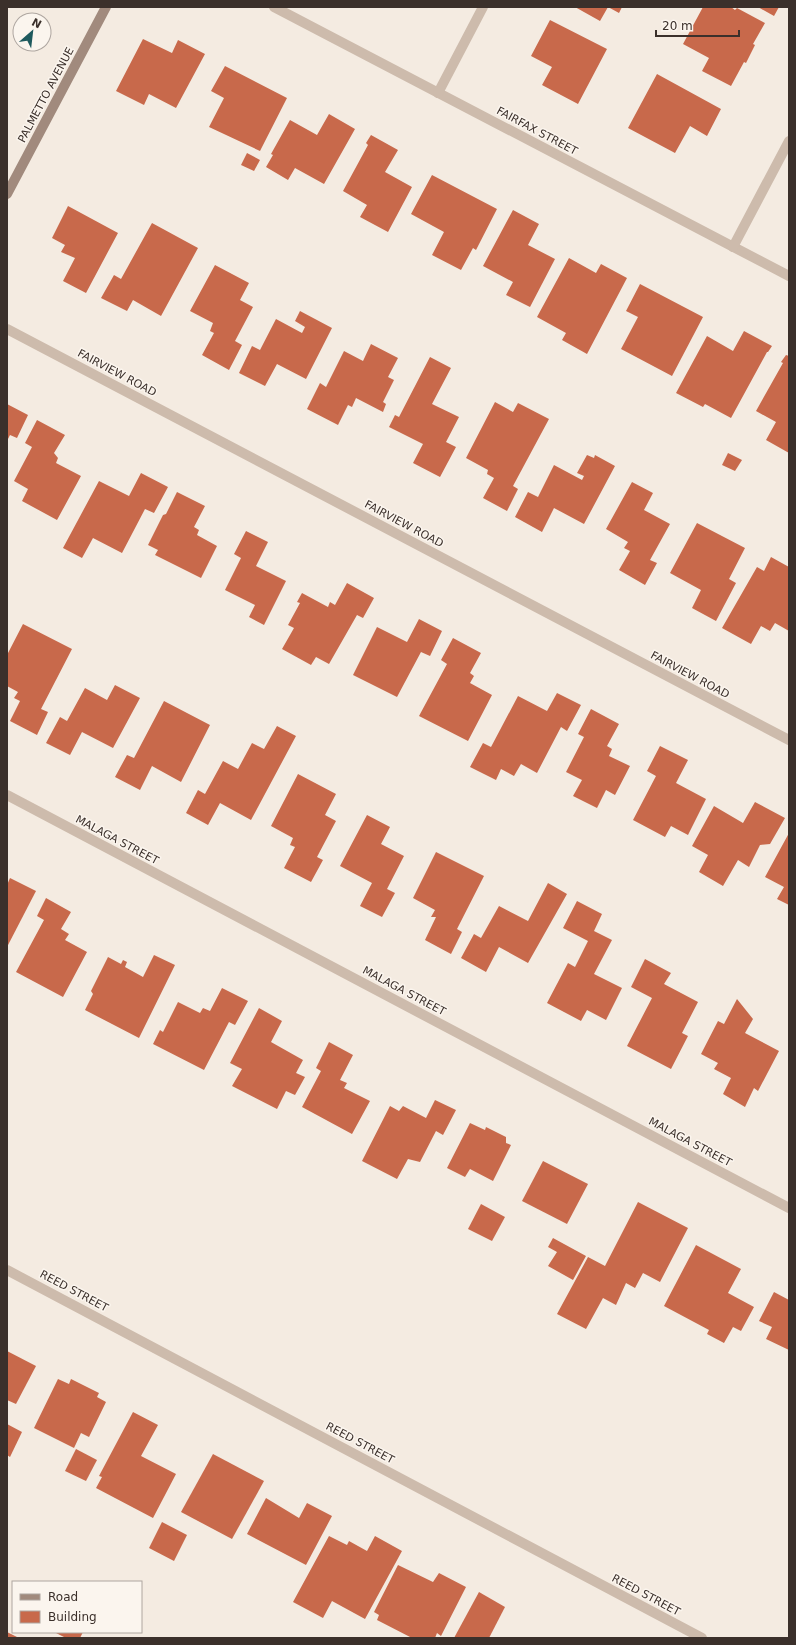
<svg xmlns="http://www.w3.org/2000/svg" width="796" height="1645" viewBox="0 0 796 1645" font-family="'DejaVu Sans',sans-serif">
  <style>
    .building { fill: #c8694b }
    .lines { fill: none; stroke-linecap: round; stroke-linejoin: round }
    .street { stroke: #cdbbac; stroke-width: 10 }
    .secondary { stroke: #a18a7d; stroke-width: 10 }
    .labels { text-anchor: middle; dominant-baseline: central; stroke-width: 3; stroke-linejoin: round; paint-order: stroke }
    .street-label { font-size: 11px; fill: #3b302b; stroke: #fbf5ee }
  </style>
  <rect width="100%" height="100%" fill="#f4ebe1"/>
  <g class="building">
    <path d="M575,7h47l-3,6 -11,-6 -8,14z"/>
    <path d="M703,7h28l4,3 2,-2 28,15 -12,21 2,1 -9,18 -2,-1 -13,24 -29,-15 7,-13 -26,-14z"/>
    <path d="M758,7h21l-5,9z"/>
    <path d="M550,20l57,29 -29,55 -36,-19 10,-18 -21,-11z"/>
    <path d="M143,39l29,14 6,-13 27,14 -29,54 -27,-14 -5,11 -28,-14z"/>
    <path d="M225,66l62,32 -27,53 -51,-24 15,-29 -13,-7z"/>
    <path d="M657,74l64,35 -14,27 -17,-10 -15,27 -47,-25z"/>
    <path d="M329,114l26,15 -31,55 -29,-16 -7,12 -22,-13 7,-12 -2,-1 19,-34 27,15z"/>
    <path d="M371,135l27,15 -13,22 27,15 -24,45 -28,-15 7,-12 -24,-14 25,-46 -2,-2z"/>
    <path d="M247,153l13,7 -6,11 -13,-6z"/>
    <path d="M432,175l65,34 -21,41 -3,-2 -12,22 -29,-15 12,-23 -33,-18z"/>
    <path d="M68,206l50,27 -32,60 -23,-12 12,-23 -14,-6 4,-7 -13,-7z"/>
    <path d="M513,210l26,14 -11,21 27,14 -25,48 -24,-12 7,-13 -30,-16z"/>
    <path d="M152,223l46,25 -37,68 -28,-16 -6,11 -26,-13 13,-23 7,4z"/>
    <path d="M569,258l27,15 5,-9 26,14 -40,76 -25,-14 4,-7 -29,-16z"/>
    <path d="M215,265l34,18 -9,17 13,7 -18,34 7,4 -13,25 -27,-15 12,-22 -4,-2 3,-8 -23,-12z"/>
    <path d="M640,284l63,33 -31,59 -51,-27 17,-32 -12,-6z"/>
    <path d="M300,311l32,17 -26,51 -29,-15 -12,22 -26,-13 13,-27 8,4 16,-31 26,14 3,-6 -10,-6z"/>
    <path d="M744,331l28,15 -4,6h-1l-36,66 -26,-14 -2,3 -27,-14 31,-57 26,15z"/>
    <path d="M371,344l27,14 -10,19 6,3 -11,22 3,2 -3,8 -27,-14 -4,9 -4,-2 -10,20 -31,-16 13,-26 6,4 18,-36 19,10z"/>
    <path d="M786,355l3,1v97l-23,-13 10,-18 -20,-11 27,-48 -2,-1z"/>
    <path d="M430,357l21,11 -19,36 27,13 -13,25 10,5 -16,30 -27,-14 10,-19 -34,-17 6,-12 4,2z"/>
    <path d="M495,402l18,10 5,-9 31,16 -36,67 5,3 -11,22 -24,-13 11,-20 -7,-4 1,-4 -22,-12z"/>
    <path d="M7,404l21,11 -11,23 -7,-3 -3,6z"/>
    <path d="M37,420l28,15 -11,18 4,5 -2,5 25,13 -24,44 -35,-19 6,-12 -14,-8 18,-34 -7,-4z"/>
    <path d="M728,453l14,7 -7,11 -13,-6z"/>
    <path d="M587,455l7,3 1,-3 20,11 -31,58 -30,-16 -12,24 -27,-15 13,-25 10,5 16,-32 28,15 2,-4 -7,-3z"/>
    <path d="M141,473l27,14 -14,26 -9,-4 -23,44 -29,-15 -11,20 -19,-10 36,-67 30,15z"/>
    <path d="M632,482l21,11 -9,17 26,14 -20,36 7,3 -12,22 -26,-15 11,-19 -6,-3 4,-6 -22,-13z"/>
    <path d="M177,492l28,14 -11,21 5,3 -2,5 20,11 -16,32 -46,-23 3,-5 -10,-5 15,-30 3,-1z"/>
    <path d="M697,523l48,25 -16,31 7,4 -20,38 -24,-13 9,-18 -31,-17z"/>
    <path d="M246,531l22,11 -12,24 30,15 -22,44 -15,-8 6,-12 -30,-15 16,-32 -7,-4z"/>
    <path d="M771,557l18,10v64l-14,-8 -5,8 -9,-5 -10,18 -29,-16 35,-61 7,4z"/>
    <path d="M347,583l27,15 -11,20 -6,-3 -28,49 -13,-7 -5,8 -29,-16 12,-21 -6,-3 12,-22 -3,-1 5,-9 26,14 2,-5 5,3z"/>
    <path d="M419,619l23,12 -12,25 -9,-4 -24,45 -44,-22 24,-48 30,15z"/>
    <path d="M23,624l49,25 -31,60 7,3 -11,23 -27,-14 10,-20 -6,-3 4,-6 -11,-6v-31z"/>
    <path d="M453,638l28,15 -11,20 4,3 -4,7 22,12 -24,46 -49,-25 28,-52 -6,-4z"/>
    <path d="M115,685l25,13 -27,50 -31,-16 -12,23 -24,-12 14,-26 7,4 18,-33 22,12z"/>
    <path d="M557,693l24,12 -14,26 -6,-4 -24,46 -16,-9 -7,12 -13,-7 -5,11 -26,-13 13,-24 8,4 27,-51 29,15z"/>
    <path d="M164,701l46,24 -29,57 -29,-16 -12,24 -25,-13 12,-22 7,3z"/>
    <path d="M591,709l28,15 -12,22 5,3 -3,7 21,10 -15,29 -9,-5 -9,18 -24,-12 9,-16 -16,-8 18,-35 -6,-3z"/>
    <path d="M277,726l19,10 -45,84 -31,-17 -12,22 -22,-12 12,-23 7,4 18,-33 15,8 14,-26 12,6z"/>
    <path d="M660,746l28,14 -12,23 30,16 -18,36 -17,-9 -6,11 -32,-17 23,-44 -9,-5z"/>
    <path d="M298,774l38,20 -11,21 11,6 -19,36 6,3 -12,22 -27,-14 11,-21 -5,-2 3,-7 -22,-12z"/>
    <path d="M755,802l30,16 -15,26 -10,1 -11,22 -11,-7 -15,26 -24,-14 9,-17 -16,-9 22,-40 29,17z"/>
    <path d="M367,815l23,12 -9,17 23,12 -17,33 8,4 -13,24 -22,-11 12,-23 -32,-17z"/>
    <path d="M789,833v72l-12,-6 7,-12 -19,-10z"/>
    <path d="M436,852l48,24 -27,53 5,3 -11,22 -26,-14 11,-23h-5l4,-7 -22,-12z"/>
    <path d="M10,878l26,13 -29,56v-62z"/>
    <path d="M548,883l19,11 -39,69 -29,-16 -13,25 -25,-14 13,-24 7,4 18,-32 29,15z"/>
    <path d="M46,898l25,14 -10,17 8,5 -4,6 22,12 -24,45 -47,-25 28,-52 -7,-4z"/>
    <path d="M577,901l25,13 -8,17 18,9 -18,34 28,14 -16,32 -19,-10 -6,11 -34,-18 21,-40 7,4 13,-26 -25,-13z"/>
    <path d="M154,955l21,10 -36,73 -54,-28 8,-16 -2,-3 17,-34 13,7 2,-4 4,2 -2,5 18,10z"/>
    <path d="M645,959l26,14 -7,11 34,18 -16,31 6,3 -17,33 -44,-23 25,-48 -21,-11z"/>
    <path d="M222,988l26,13 -13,24 -6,-3 -25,48 -51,-26 7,-14 3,2 15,-30 22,11 3,-5 7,3z"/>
    <path d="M737,999l16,20 -8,14 34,18 -21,40 -4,-3 -9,19 -22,-13 8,-16 -17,-9 4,-6 -17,-9 17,-33 6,3z"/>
    <path d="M259,1008l23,13 -11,21 32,18 -7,13 9,4 -10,18 -9,-4 -9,18 -45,-23 10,-17 -12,-6z"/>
    <path d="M329,1042l24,13 -13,25 7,3 -3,5 26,13 -18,33 -50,-27 19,-36 -5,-3z"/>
    <path d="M435,1100l21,10 -13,25 -7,-4 -16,31 -12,-3 -11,20 -35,-18 28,-55 9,5 4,-5 23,12z"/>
    <path d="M470,1123l15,7 1,-3 20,10v6l5,2 -18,36 -23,-12 -5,8 -18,-9z"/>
    <path d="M543,1161l45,23 -21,40 -45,-23z"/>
    <path d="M638,1202l50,26 -28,54 -17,-9 -8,15 -9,-5 -10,22 -13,-7 -17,31 -29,-15 31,-57 17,9z"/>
    <path d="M481,1204l24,13 -13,24 -24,-12z"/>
    <path d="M553,1238l33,18 -13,24 -25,-14 9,-14 -9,-5z"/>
    <path d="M696,1245l45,24 -13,24 26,14 -13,24 -8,-4 -9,16 -17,-9 2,-4 -45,-24z"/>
    <path d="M774,1292l15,8v50l-23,-11 6,-12 -13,-6z"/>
    <path d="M7,1351l29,15 -20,38 -9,-4z"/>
    <path d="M58,1379l11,5 2,-5 28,14 -2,4 9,5 -17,35 -8,-4 -7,15 -40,-20z"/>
    <path d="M133,1412l25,13 -17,31 35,18 -23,44 -57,-30 6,-11 -3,-1z"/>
    <path d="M7,1424l15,8 -12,25 -3,-2z"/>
    <path d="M76,1449l21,11 -11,21 -21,-10z"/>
    <path d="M213,1454l51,27 -32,58 -51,-27z"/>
    <path d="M266,1498l33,20 8,-15 25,13 -26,49 -59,-31z"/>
    <path d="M162,1522l25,13 -13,26 -25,-13z"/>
    <path d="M329,1536l18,9 2,-4 18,10 8,-15 27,15 -37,68 -33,-18 -9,17 -30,-16z"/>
    <path d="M398,1565l35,17 6,-9 27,14 -25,49 -4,-3 -2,5h-23l-35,-18 2,-5 -5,-3z"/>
    <path d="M479,1592l26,15 -16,31h-35z"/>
    <path d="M7,1632l12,6h-12z"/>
    <path d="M54,1632h29l-3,6h-14z"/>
  </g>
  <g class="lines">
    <g class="street">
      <path d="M274,7l515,269"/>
      <path d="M438,93l45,-86"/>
      <path d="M733,247l56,-106"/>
      <path d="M7,329l782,411"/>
      <path d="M7,795l782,413"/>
      <path d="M7,1270l695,368"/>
    </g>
    <path class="secondary" d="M7,194l99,-187"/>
  </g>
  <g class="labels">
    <g class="street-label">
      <text transform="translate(46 95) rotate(-62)">PALMETTO AVENUE</text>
      <text transform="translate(537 131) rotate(28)">FAIRFAX STREET</text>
      <text transform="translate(117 373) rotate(28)">FAIRVIEW ROAD</text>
      <text transform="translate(404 524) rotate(28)">FAIRVIEW ROAD</text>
      <text transform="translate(690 675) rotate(28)">FAIRVIEW ROAD</text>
      <text transform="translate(117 840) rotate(28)">MALAGA STREET</text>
      <text transform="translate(404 991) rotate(28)">MALAGA STREET</text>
      <text transform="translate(690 1142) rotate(28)">MALAGA STREET</text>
      <text transform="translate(74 1291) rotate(28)">REED STREET</text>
      <text transform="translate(360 1443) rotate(28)">REED STREET</text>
      <text transform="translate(646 1595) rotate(28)">REED STREET</text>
    </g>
  </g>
  <rect width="796" height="1645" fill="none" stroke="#3b302b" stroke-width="16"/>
  <rect x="12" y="1581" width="130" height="52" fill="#fbf5ee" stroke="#aea6a0"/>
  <rect x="20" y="1594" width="20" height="6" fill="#a18a7d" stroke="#aea6a0"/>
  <text x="48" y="1601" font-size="12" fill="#3b302b">Road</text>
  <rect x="20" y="1611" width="20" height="12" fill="#c8694b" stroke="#aea6a0"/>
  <text x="48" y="1621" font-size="12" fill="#3b302b">Building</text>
  <g transform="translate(32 32) rotate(28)"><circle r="19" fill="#fbf5ee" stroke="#aea6a0"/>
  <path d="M0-3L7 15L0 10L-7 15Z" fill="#1f5a5e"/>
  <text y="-6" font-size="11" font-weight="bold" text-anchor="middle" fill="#3b302b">N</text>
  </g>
  <path d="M656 30v6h83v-6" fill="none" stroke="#3b302b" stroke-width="2"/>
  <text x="662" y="30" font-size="12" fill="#3b302b" stroke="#fbf5ee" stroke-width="3" paint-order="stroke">20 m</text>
</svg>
